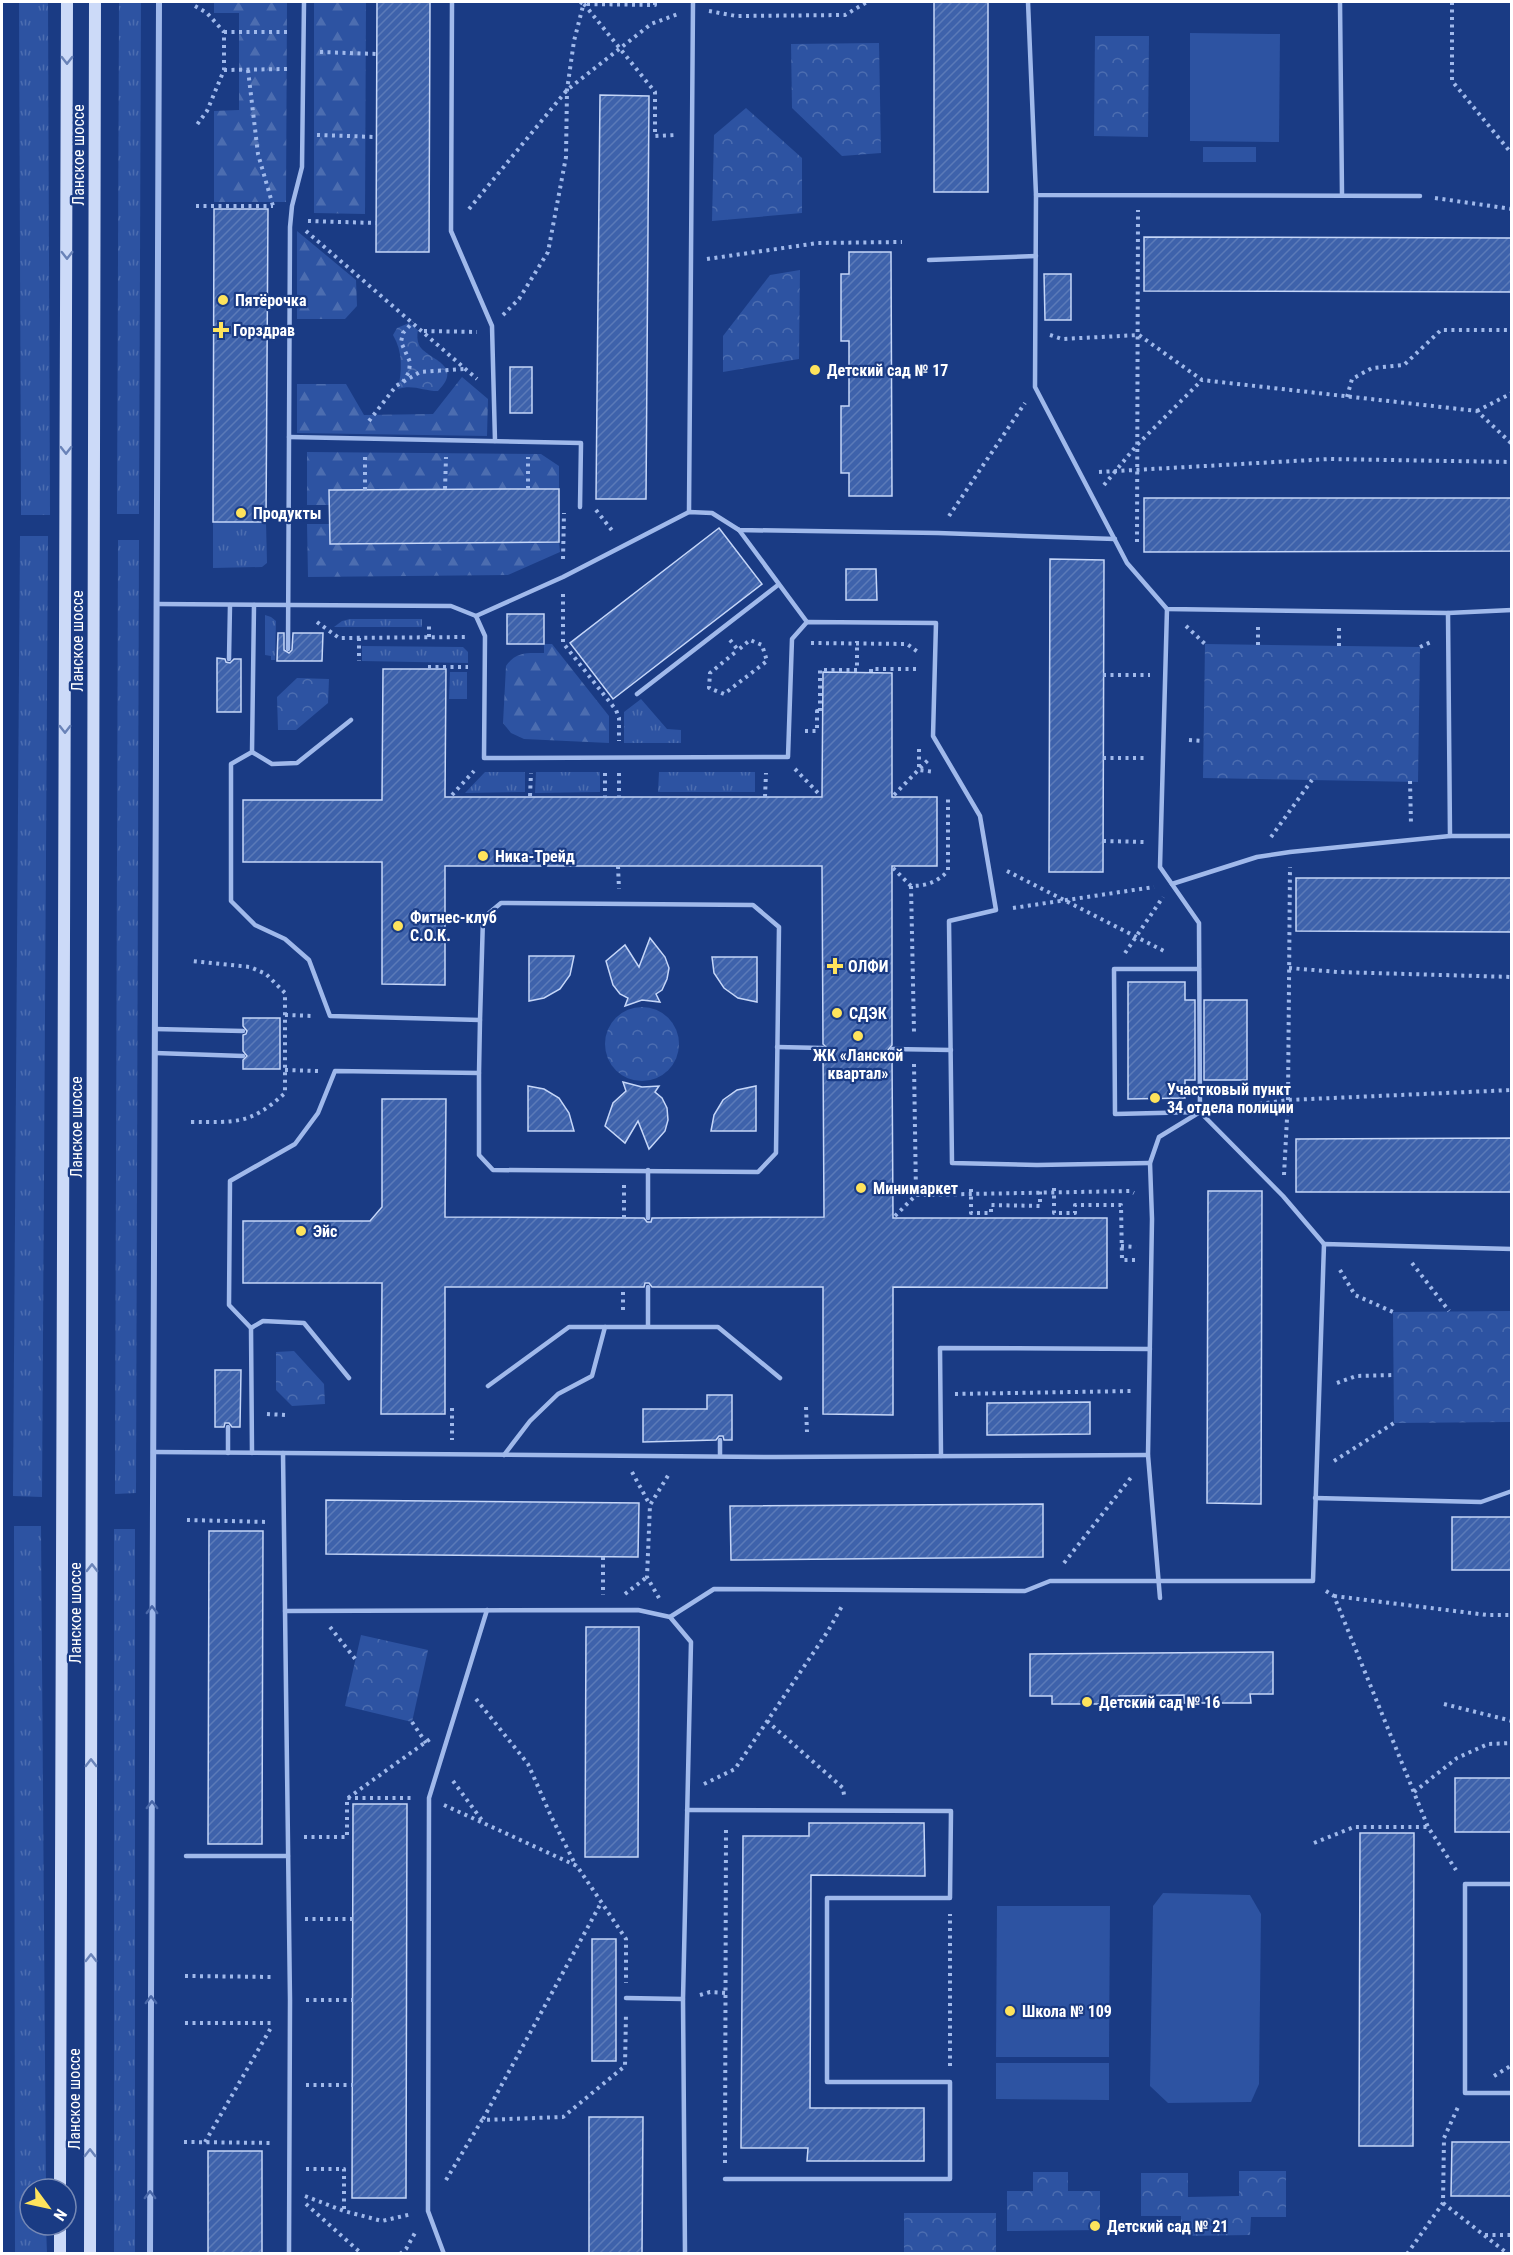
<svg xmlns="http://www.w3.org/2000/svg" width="1513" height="2255" viewBox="0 0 1513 2255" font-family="'Roboto Condensed',sans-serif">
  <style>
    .grass { fill: url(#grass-tufts) }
    .forest { fill: url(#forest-firs) }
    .park { fill: url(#park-crowns) }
    .garden { fill: #2d53a2 }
    .building { fill: url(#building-hatch); stroke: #c5d6f8; stroke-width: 1.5 }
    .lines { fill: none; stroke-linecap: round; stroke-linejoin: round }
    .path { stroke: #a0b9eb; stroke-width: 4; stroke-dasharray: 3 4.5; stroke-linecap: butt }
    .service { stroke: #a0b9eb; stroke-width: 4.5 }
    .minor { stroke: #a0b9eb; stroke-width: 6 }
    .secondary { stroke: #ccdaf8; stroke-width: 12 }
    .oneway { stroke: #6a83b8 }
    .oneway2 { stroke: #4967a8 }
    .poi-dot { fill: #fee35c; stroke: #1a3b84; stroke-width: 2 }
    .labels { text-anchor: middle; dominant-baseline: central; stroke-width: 4.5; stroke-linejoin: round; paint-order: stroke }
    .street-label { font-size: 16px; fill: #fff; stroke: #1a3b84 }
    .poi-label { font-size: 16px; font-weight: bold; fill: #fff; stroke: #1a3b84; text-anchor: start }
  </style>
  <defs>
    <pattern id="grass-tufts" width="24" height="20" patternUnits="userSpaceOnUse" patternTransform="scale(1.5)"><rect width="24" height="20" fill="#2d53a2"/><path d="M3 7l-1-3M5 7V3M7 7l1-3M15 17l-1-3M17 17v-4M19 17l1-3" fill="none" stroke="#4c6db0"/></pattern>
    <pattern id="forest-firs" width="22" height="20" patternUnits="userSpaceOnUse" patternTransform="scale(1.5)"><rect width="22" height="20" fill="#2d53a2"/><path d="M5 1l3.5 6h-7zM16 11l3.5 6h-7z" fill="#4c6db0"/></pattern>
    <pattern id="park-crowns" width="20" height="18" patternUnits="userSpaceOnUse" patternTransform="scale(1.5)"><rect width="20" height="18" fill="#2d53a2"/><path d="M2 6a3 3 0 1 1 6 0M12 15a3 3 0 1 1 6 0" fill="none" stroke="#4c6db0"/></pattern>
    <pattern id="building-hatch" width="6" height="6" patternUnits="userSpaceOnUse" patternTransform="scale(1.5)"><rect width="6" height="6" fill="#3e62ab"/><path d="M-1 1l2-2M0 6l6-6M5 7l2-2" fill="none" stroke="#5b7ab8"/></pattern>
  </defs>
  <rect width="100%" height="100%" fill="#1a3b84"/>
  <g class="grass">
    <path d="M19,2h29l2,513h-29z"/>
    <path d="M119,2h22l-2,512h-22z"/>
    <path d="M213,522h53l1,41 -5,4 -49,1z"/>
    <path d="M20,536h28l-6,961 -29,-1z"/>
    <path d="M118,540h21l-3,953 -21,1z"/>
    <path d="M265,615l6,2 5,4 -1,39h-4v-4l-6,-1z"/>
    <path d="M350,619h72v8h-88l8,-6z"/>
    <path d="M362,646l101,1 5,5v11l-106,-2z"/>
    <path d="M450,672h17v27h-18z"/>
    <path d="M641,699l26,30 14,1v13h-57v-31z"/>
    <path d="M485,772h40v20l-60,1z"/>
    <path d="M536,772h64v20l-65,1z"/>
    <path d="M659,772h96v20h-97z"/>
    <path d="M14,1526h27l5,663h-16v36h16l1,29 -32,-1z"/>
    <path d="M114,1529h21v725l-21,-1z"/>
  </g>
  <g class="forest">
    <path d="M214,2h73l-1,200h-72v-91l25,-1v-97h-25z"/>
    <path d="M314,2h52l-1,212 -51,-1z"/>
    <path d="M297,231l59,49 1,26 -12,13h-48z"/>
    <path d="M462,377l26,22 -1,37 -190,-3v-49h49l18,31 69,-1z"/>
    <path d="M307,452l234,2 18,12v23l-229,1v15h-23z"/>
    <path d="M307,524h23v20l229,-2 1,10 -52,23 -200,2z"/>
    <path d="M544,644h8l57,72v27l-85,-4 -13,-6 -8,-10 3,-57c10,-15 22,-13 38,-13z"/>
  </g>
  <g class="park">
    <path d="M1095,36h54l-1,101 -54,-1z"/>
    <path d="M879,43l2,110 -39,3 -50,-48 -1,-64z"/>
    <path d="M746,108l56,50v55l-90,8 2,-86z"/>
    <path d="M800,270l-1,89 -76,13v-36l47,-61z"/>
    <path d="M409,323l9,7c-1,5 -1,10 1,15 8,15 46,19 19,46 -15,0 -25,-7 -40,-2 4,-18 5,-37 -5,-54l4,-7z"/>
    <path d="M1205,644l215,3 -2,135 -215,-4z"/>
    <path d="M297,678l32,1 -1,24 -32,27h-18l-1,-33z"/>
    <circle cx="642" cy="1044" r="37"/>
    <path d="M1511,1311v111l-117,1 -1,-111z"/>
    <path d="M294,1351l30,33 1,20 -33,2 -16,-16v-38z"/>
    <path d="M361,1635l67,15 -16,72 -67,-16z"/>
    <path d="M1239,2171h47v46h-35l-1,18 -69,1v-20h-40v-43h47v24l51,-1z"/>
    <path d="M1033,2172h35v19h32v39l-93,1v-40h26z"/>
    <rect x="904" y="2213" width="92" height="40"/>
  </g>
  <g class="garden">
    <path d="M1190,33l90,1 -1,108 -89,-1z"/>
    <rect x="1203" y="147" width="53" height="15"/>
    <path d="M1163,1893l87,2 11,19 -2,170 -8,18 -83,1 -18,-17 3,-180z"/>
    <path d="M997,1906h113l-1,151h-113z"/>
    <path d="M996,2063h113v37l-113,-1z"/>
  </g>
  <g class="building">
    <path d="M377,2h53l-1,250h-53z"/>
    <rect x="934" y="2" width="54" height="190"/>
    <path d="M600,95l49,1 -3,403h-50z"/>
    <path d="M214,209h54l-2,313h-53z"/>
    <path d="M1144,237l368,1v54l-368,-1z"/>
    <path d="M849,252h42l1,244h-43v-23h-8v-67h8v-65h-8v-67h8z"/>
    <path d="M1044,274h27v46h-26z"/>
    <rect x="510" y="367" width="22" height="46"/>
    <path d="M528,489h31v53l-229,2 -1,-54z"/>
    <path d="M1144,498h368v53l-368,1z"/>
    <path d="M719,528l43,56 -149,115 -43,-56z"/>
    <path d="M1050,559l54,1 -1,312h-54z"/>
    <path d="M846,569h30l1,31h-31z"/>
    <rect x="507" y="614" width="37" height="30"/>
    <path d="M278,633h6v17l5,3 3,-3 1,-17h30l-1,28h-45z"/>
    <path d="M217,658l8,1 1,3 4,1 4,-4h7v53h-24z"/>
    <path d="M383,669h63l-1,128h377l1,-125 69,1v124h45v69h-45v179l-4,5 4,4 1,164h214v70l-214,-1v128l-70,-1v-127h-171l-3,-4h-4l-1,4h-199v127h-64l1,-131h-139v-62h127l12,-14v-108h64l-1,118 199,1 3,4h4l1,-4 172,-1 -1,-165 4,-4 -4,-4 -1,-178h-377v119l-63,-1v-122h-139v-62h139z"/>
    <path d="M1296,878h216v54l-216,-1z"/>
    <path d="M650,938l15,19 4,11 -2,11 -5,11 -6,4 4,8 -18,-2 -17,6 3,-8 -8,-4 -7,-9 -7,-24 19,-16 14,22z"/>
    <path d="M529,956h45l-4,19 -10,14 -16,9 -15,3z"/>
    <path d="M712,957h45v45l-19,-4 -14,-10 -10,-15z"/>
    <path d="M1128,982h57v18h10v80h-10v18l-57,1z"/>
    <rect x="1204" y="1000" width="43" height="80"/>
    <path d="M243,1018h37v51h-37v-9l4,-4 -4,-5v-16l3,-1 1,-3 -4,-5z"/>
    <path d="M623,1082l19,5 17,-1 -4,6 7,6 5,10 1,12 -3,11 -16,18 -11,-28 -13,22 -20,-17 8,-23 13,-12z"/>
    <path d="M528,1086l16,3 15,9 10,15 5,18h-46z"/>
    <path d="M756,1086v45h-45l3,-16 9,-15 14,-10z"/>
    <path d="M1512,1138v54h-216v-53z"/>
    <path d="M1208,1191h54l-1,313 -54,-1z"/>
    <path d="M215,1370h26l-1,57h-8l-3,-4h-4l-1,4h-9z"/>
    <path d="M707,1395h25v45h-8l-1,-4h-4l-3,4 -73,2v-33h64z"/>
    <path d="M1090,1402v32l-103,1v-32z"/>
    <path d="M326,1500l313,3 -1,54 -312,-3z"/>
    <path d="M1043,1504v53l-312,3 -1,-54z"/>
    <rect x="1452" y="1517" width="60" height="53"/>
    <path d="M209,1531h54l-1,313h-54z"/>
    <path d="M586,1627h53l-1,230h-53z"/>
    <path d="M1273,1652v42h-23l1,9h-67v-8l-65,1v8h-67v-8h-22v-42z"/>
    <rect x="1455" y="1778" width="57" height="54"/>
    <path d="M353,1804h54l-1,394h-54z"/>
    <path d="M809,1823h115l1,53 -114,-1 -1,233h114v53h-117l1,-13h-67l2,-312h66z"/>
    <path d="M1360,1833h54l-1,313h-54z"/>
    <rect x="592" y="1939" width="24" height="122"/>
    <path d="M589,2117h54l-1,136h-53z"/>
    <path d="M1452,2142h60v54h-61z"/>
    <rect x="208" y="2151" width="54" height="102"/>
  </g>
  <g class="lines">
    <g class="path">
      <path d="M580,2l4,2 71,1v-3"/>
      <path d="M1452,2v79l60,73"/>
      <path d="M584,4l71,88v44l21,-1"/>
      <path d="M195,6l12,7 17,19v38l-17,41 -11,15"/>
      <path d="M709,11l27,5 109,-1 22,-13"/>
      <path d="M224,32h64"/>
      <path d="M320,52l57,2"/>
      <path d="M224,70l63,-1"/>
      <path d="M248,70l10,84 15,52"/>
      <path d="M317,135l59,2"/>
      <path d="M1435,198l77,11"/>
      <path d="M196,206h77"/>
      <path d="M469,209l98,-119 84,-66 27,-10"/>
      <path d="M308,221l68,2"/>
      <path d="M306,231l171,148"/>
      <path d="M707,259l111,-16 84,-1"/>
      <path d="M503,315l16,-16 29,-47 18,-95 1,-67 7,-49 10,-39"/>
      <path d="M424,331l53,1"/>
      <path d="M1050,335l12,4 77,-4 63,45 275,31 35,33"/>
      <path d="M403,382l6,-10 1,-10 -9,-20 2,-9 10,-11"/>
      <path d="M1347,397l5,-18 20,-11 32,-3 37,-35h71"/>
      <path d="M1477,411l35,-18"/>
      <path d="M369,421l27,-35 24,-14 45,-3"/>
      <path d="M1099,472l230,-13 183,3"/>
      <path d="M1104,485l33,-40 65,-65"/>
      <path d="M445,489l1,-32"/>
      <path d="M528,489v-32"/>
      <path d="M365,490v-35"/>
      <path d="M596,510l18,23"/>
      <path d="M949,516l76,-113"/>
      <path d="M1137,542l1,-332"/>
      <path d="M563,559l1,-46"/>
      <path d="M563,594v49l53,67 3,8v23"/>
      <path d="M317,622l22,16 127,-1"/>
      <path d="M1186,626l19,18"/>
      <path d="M429,637v-14"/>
      <path d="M359,638v23"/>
      <path d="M730,640l8,10 12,-10 12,5 5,16 -43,33 -15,-6 1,-15 28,-23"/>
      <path d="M811,643l96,1 11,8"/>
      <path d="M1258,645v-19"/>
      <path d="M1339,646v-19"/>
      <path d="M1420,647l13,-6"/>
      <path d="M428,667h40"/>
      <path d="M871,672v-3h47"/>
      <path d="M1103,675h47"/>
      <path d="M820,711v-41h37v-29"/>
      <path d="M805,731h12v-20h5"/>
      <path d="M1189,740l15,1"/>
      <path d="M919,749v21l16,2"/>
      <path d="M1103,758h44"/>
      <path d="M795,769l25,26"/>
      <path d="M605,773v24"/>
      <path d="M619,773v24"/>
      <path d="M1410,781l1,43"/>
      <path d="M452,795l22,-24"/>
      <path d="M894,795l35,-36"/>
      <path d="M530,796l1,-23"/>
      <path d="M765,797l1,-24"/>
      <path d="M1271,837l41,-57"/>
      <path d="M1103,841l41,1"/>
      <path d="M618,866l1,23"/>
      <path d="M893,868l18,18c16,0 26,-4 37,-15v-75"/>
      <path d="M1007,871l157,80"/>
      <path d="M911,886l3,146"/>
      <path d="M1013,908l141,-21"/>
      <path d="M1125,953l38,-56"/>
      <path d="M1289,968l48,4 175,5"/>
      <path d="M285,1015l29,1"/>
      <path d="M914,1064l2,131"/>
      <path d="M285,1070l34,1"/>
      <path d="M1222,1109l66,-9 224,-10"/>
      <path d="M191,1122c45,0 59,3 94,-29v-100l-19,-19 -16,-7 -58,-6"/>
      <path d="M1284,1175l4,-75 2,-233"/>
      <path d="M1054,1188v25h21v-8h46l1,55h14"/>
      <path d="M971,1189v24h20v-8l49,1v-18"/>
      <path d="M895,1216l21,-21 214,-4 4,2"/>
      <path d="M624,1218v-33"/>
      <path d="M1121,1246l15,1"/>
      <path d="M1412,1263l37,48"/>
      <path d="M1340,1270l15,25 38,17"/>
      <path d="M623,1310v-23"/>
      <path d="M1337,1383l19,-7 38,-1"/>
      <path d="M955,1394l179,-3"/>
      <path d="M806,1407l1,25"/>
      <path d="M452,1408v32"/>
      <path d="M267,1414l18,1"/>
      <path d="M1334,1461l60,-38"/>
      <path d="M632,1472l18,33"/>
      <path d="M187,1520l81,2"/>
      <path d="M603,1557v38"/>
      <path d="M1064,1563l69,-88"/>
      <path d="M1326,1591l8,5 94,231 28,43"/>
      <path d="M625,1594l22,-17"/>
      <path d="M1334,1596l153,19h25"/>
      <path d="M659,1598l-12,-21 3,-72 19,-31"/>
      <path d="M330,1627l26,33"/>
      <path d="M476,1699l52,65 23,52 25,50"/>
      <path d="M1444,1704l68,17"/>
      <path d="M767,1721l76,67 1,7"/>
      <path d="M412,1722l14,21"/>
      <path d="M453,1781l31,42"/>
      <path d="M704,1784l31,-15 93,-138 14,-25"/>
      <path d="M1414,1792l43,-34 31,-14 24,-1"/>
      <path d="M348,1798l82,-59"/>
      <path d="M444,1805l133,61 49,73v44"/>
      <path d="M304,1837h43v-39h67"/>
      <path d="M1314,1843l40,-16h74"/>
      <path d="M305,1919h48"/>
      <path d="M185,1976l89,1"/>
      <path d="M700,1995l10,-3 16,1"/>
      <path d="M306,2000h47"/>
      <path d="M185,2023h90"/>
      <path d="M950,2066v-152"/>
      <path d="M1494,2076l18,-11"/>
      <path d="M306,2085h47"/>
      <path d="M483,2119l118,-216"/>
      <path d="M184,2142l90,1"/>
      <path d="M205,2142l67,-116"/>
      <path d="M725,2163l1,-337"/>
      <path d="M306,2169h38v41"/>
      <path d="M446,2180l36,-60 81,-3 62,-51 1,-52"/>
      <path d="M305,2196l39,15 38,10 30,-7"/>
      <path d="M1443,2203l65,51"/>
      <path d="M306,2204l56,50"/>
      <path d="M1485,2235h27"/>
      <path d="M400,2254l6,-5 10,-18"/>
      <path d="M1407,2254l36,-51 1,-65 14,-31"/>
    </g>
    <g class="service">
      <path d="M452,2l-1,229 41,95 3,115"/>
      <path d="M1028,2l8,193 384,1"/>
      <path d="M1340,2l2,193"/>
      <path d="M1036,195l-1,192 92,176 40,46 281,4 64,-3"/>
      <path d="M929,260l107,-4"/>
      <path d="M289,437l292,6 -1,64"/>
      <path d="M689,512l4,-510"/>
      <path d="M739,530l68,92"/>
      <path d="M157,604l294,2 25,10 9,20 -1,122 304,-1 4,-118 15,-17 129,1 -3,113 47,80 16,94 -47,11 3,242 85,2 113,-2"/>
      <path d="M1448,613l2,223"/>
      <path d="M476,616l87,-39 126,-65 23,1 27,17 199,3 177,6"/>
      <path d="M288,649l2,-422 2,-21 10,-39 2,-165"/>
      <path d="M229,659l1,-54"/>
      <path d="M637,694l141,-109"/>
      <path d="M252,752l20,12 25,-1 54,-43"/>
      <path d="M1172,884l85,-27 33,-5 160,-16h62"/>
      <path d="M1199,969h-85l1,145 85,-2 83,84 41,48"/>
      <path d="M155,1029l88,2"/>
      <path d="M777,1047l46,1"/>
      <path d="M892,1049l59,1"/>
      <path d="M155,1053l88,3"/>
      <path d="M479,1073l1,-53"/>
      <path d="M648,1218v-48"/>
      <path d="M648,1287v39"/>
      <path d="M251,1328l12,-7 41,2 45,55"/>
      <path d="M488,1386l81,-59h149l62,51"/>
      <path d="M228,1427v26"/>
      <path d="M153,1452l623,5 372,-2"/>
      <path d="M252,1453l-1,-125 -22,-23 1,-124 65,-37 23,-31 17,-42 144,2v82l14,15 265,2 18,-19 3,-226 -26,-22 -252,-2 -18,15 -3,102 -150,-4 -21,-56 -24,-21 -30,-14 -24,-24v-137l21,-12 2,-147"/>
      <path d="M283,1453l7,547 -1,254"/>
      <path d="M504,1455l26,-34 28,-27 34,-18 13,-49"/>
      <path d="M720,1456v-16"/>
      <path d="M941,1456l-1,-108 210,1"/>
      <path d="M1315,1498l166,4 31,-11"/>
      <path d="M1160,1598l-12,-143 4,-236 -2,-56 9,-26 41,-25 -1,-189 -39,-56 7,-258"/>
      <path d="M285,1611l353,-1 32,7 21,25 -8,357 2,255"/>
      <path d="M670,1617l44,-28 311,2 25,-10h263l11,-337 188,5"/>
      <path d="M687,1810l264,1 -1,87h-123v184h123v97h-225"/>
      <path d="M186,1856h102"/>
      <path d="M1512,1884h-47v209h47"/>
      <path d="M626,1998l57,1"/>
      <path d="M444,2254l-16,-43 1,-413 58,-188"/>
    </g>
    <path class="minor" d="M150,2254l9,-2252"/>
    <g class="secondary">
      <path d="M60,2189l7,-2187"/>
      <path d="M60,2254v-29"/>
      <path d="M90,2254l5,-2252"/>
    </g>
  </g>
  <defs><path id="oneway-chevron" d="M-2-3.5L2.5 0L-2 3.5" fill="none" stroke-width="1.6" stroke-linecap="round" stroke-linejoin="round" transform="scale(1.5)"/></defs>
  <g class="oneway">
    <use href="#oneway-chevron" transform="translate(67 60) rotate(90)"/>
    <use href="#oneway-chevron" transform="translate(67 255) rotate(90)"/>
    <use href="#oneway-chevron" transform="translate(66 450) rotate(90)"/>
    <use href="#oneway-chevron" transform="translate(65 729) rotate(90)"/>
    <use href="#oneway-chevron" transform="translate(92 1568) rotate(-90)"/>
    <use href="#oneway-chevron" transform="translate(91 1763) rotate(-90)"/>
    <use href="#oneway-chevron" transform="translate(91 1958) rotate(-90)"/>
    <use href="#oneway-chevron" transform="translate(90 2153) rotate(-90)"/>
  </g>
  <g class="oneway2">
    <use href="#oneway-chevron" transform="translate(152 1610) rotate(-90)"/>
    <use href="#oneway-chevron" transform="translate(152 1805) rotate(-90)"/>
    <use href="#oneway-chevron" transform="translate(151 2000) rotate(-90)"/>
    <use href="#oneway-chevron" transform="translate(150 2195) rotate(-90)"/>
  </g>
  <g class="poi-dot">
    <circle cx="223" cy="300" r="6"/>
    <path d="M218 321h6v6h6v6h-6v6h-6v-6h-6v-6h6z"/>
    <circle cx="815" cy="370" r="6"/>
    <circle cx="241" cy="513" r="6"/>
    <circle cx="483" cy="856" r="6"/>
    <circle cx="398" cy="926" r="6"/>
    <path d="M832 957h6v6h6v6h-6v6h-6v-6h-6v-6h6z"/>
    <circle cx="837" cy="1013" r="6"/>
    <circle cx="858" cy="1036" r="6"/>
    <circle cx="1155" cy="1098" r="6"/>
    <circle cx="861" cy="1188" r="6"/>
    <circle cx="301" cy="1231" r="6"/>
    <circle cx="1087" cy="1702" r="6"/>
    <circle cx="1010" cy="2011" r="6"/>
    <circle cx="1095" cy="2226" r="6"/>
  </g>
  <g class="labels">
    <g class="street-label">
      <text transform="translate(78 155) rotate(-90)">Ланское шоссе</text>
      <text transform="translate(77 641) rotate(-90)">Ланское шоссе</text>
      <text transform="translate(76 1127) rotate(-90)">Ланское шоссе</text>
      <text transform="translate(75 1613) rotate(-90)">Ланское шоссе</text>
      <text transform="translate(74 2099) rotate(-90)">Ланское шоссе</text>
    </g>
    <g class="poi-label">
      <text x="235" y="300">Пятёрочка</text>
      <text x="233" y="330">Горздрав</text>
      <text x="827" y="370">Детский сад № 17</text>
      <text x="253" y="513">Продукты</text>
      <text x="495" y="856">Ника-Трейд</text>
      <text x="410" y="917">Фитнес-клуб<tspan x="410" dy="18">С.О.К.</tspan></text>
      <text x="848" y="966">ОЛФИ</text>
      <text x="849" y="1013">СДЭК</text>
      <text x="858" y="1055" text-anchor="middle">ЖК «Ланской<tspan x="858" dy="18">квартал»</tspan></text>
      <text x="1167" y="1089">Участковый пункт<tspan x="1167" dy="18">34 отдела полиции</tspan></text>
      <text x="873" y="1188">Минимаркет</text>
      <text x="313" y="1231">Эйс</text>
      <text x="1099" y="1702">Детский сад № 16</text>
      <text x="1022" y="2011">Школа № 109</text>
      <text x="1107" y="2226">Детский сад № 21</text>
    </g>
  </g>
  <rect width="1513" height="2255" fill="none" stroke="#ffffff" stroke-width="6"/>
  <g transform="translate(48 2207) rotate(123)"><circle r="28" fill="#1a3b84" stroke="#7689b5" stroke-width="1.5"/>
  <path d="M0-4.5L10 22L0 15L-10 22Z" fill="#fee35c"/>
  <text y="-9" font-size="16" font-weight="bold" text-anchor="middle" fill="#ffffff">N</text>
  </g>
</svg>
